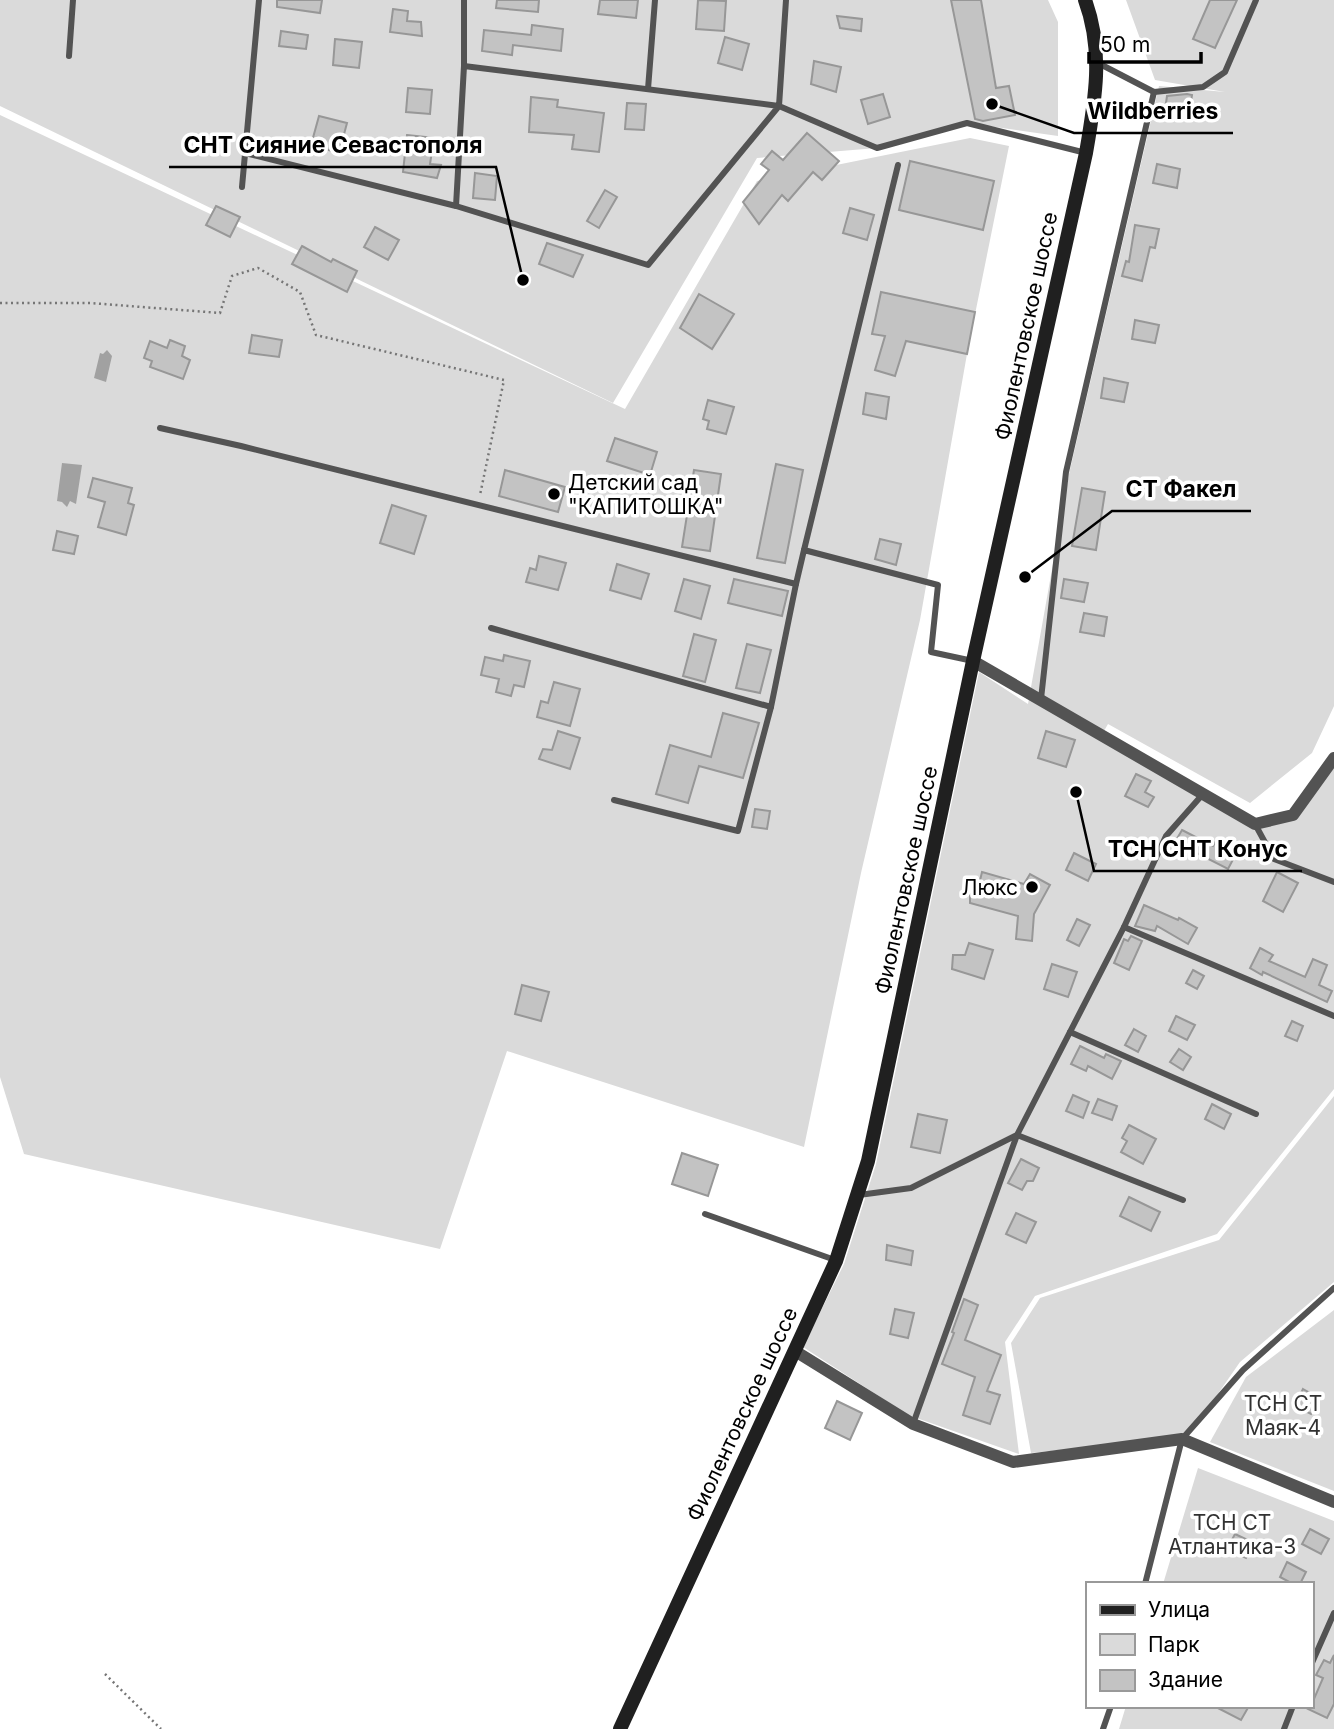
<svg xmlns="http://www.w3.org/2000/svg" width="1334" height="1729" viewBox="0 0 1334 1729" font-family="Inter,sans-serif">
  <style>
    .green { fill: #dadada }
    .water { fill: #a1a1a1 }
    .building { fill: #c3c3c3; stroke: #979797; stroke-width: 2 }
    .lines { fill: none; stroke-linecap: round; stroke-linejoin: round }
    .path { stroke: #757575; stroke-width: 2.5; stroke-dasharray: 2 3.5; stroke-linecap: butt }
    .service { stroke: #535353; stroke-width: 6 }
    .minor { stroke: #535353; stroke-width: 12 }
    .secondary { stroke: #202020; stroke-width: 14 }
    .poi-dot { fill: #000; stroke: #fff; stroke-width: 2.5 }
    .labels { text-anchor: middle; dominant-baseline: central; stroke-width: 7; stroke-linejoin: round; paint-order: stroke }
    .street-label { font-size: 21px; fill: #000; stroke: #fff }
    .poi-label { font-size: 21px; fill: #000; stroke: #fff; text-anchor: start }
    .park-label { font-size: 21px; fill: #313131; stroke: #fff }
    .leader { fill: none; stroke: #000; stroke-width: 2.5 }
    .callout-dot { fill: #000; stroke: #fff; stroke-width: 2.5 }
    .callout-label { font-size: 23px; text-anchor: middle; font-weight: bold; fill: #000; stroke: #fff; stroke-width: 7; stroke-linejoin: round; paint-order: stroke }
  </style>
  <rect width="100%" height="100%" fill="#fff"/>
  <g class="green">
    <path d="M0,0h1048l10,22v114l-91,-13 -90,25 -120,10 -144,245 -613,-297z"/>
    <path d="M1126,0h208v706l-22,47 -62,50 -142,-79 -4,7 148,97 45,-10 37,-52v323l-117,145 -182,62 -30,46 14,112 -111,-39 -105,-68 41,-83 32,-100 103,-492 49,32 41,-230 90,-388 66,6 -70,-12z"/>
    <path d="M0,115l625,294 132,-228 213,-43 39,8 -42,208 -47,266 -59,253 -57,274 -297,-96 -67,198 -416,-95 -24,-77z"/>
    <path d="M1334,1096v186l-94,80 -52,75 -157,16 -20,-110 29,-45 179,-58z"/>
    <path d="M1334,1310v181l-124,-49 36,-65z"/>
    <path d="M1198,1468l136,53v208h-215l7,-23h185v-122h-148z"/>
  </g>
  <g class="water">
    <path d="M107,350l5,6 -6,26 -12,-4 6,-25 3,1z"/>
    <path d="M62,463l20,2 -6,39 -6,-3 -3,6 -5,-5 -5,-1z"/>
  </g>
  <g class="building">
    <path d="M277,0h45l-2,13 -43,-6z"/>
    <path d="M497,0h42l-1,12 -42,-4z"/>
    <path d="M600,0h38l-2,18 -38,-4z"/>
    <path d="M698,0l28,1 -2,30 -28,-2z"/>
    <path d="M951,0h30l15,88 13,-2 6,29 -32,6 -8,-2z"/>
    <path d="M1210,0h27l-22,48 -22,-9z"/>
    <path d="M393,9l15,2 -1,10 14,1 1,14 -32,-4z"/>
    <path d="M837,16l25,3 -1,12 -21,-3z"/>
    <path d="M532,25l31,4 -2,22 -48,-6 -1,10 -30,-4 2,-21 47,5z"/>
    <path d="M281,31l27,4 -2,14 -27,-3z"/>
    <path d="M725,37l24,7 -7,26 -24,-7z"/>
    <path d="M335,39l27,3 -3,26 -26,-3z"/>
    <path d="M814,61l27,6 -5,25 -25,-8z"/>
    <path d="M408,88l24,2 -2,24 -24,-2z"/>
    <path d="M883,94l7,23 -22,7 -7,-24z"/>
    <path d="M1187,94l5,1 -3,19 -24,-4 2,-14z"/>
    <path d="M531,97l27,3 -1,7 47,6 -5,39 -27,-3 2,-14 -45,-3z"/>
    <path d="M627,103l19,1 -2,26 -19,-1z"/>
    <path d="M319,116l28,7 -8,30 -28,-8z"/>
    <path d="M807,133l32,28 -17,19 -9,-8 -25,29 -6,-6 -23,29 -16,-22 26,-32 -8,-6 11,-13 11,9z"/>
    <path d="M407,135l27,3 -4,26 11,1 -4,13 -34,-6z"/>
    <path d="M910,161l84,20 -11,49 -84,-20z"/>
    <path d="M1157,164l23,5 -3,19 -24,-5z"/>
    <path d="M475,173l22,3 -2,24 -22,-2z"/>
    <path d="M605,190l12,7 -18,31 -12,-7z"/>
    <path d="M216,206l24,11 -10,20 -24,-12z"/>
    <path d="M850,208l24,7 -7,25 -24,-7z"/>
    <path d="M1135,225l24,4 -4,19 -5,-1 -8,34 -20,-5 4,-15 3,1z"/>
    <path d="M375,227l24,13 -11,20 -24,-13z"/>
    <path d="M547,243l36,12 -10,22 -34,-13z"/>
    <path d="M302,246l29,16 2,-3 24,12 -10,21 -55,-28z"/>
    <path d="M881,292l94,20 -8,42 -61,-13 -11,35 -20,-6 10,-34 -13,-2z"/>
    <path d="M699,294l35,20 -22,35 -32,-21z"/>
    <path d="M1135,320l24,5 -4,18 -23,-4z"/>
    <path d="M252,335l30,5 -3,17 -30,-4z"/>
    <path d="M170,340l15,6 -3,10 8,4 -7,19 -33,-12 2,-6 -8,-3 6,-17 17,7z"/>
    <path d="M1104,378l24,5 -4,19 -23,-4z"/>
    <path d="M866,393l23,4 -3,22 -23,-5z"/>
    <path d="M708,400l26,7 -8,27 -19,-5 2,-8 -6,-2z"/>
    <path d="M615,438l42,14 -7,23 -43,-14z"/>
    <path d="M776,464l27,6 -18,93 -28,-5z"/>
    <path d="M505,470l60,17 -7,25 -59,-16z"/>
    <path d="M694,470l27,4 -11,77 -28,-4z"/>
    <path d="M93,478l39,10 -4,15 6,2 -8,30 -28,-8 7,-25 -17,-5z"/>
    <path d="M1082,488l23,4 -9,58 -24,-4z"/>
    <path d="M392,505l34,11 -12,38 -34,-11z"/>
    <path d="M57,531l21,5 -4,18 -21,-4z"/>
    <path d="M880,539l21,5 -5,21 -21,-6z"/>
    <path d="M539,556l27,7 -8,27 -32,-8 4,-14 6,2z"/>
    <path d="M617,564l32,10 -8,25 -31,-9z"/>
    <path d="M684,579l26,7 -9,33 -26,-8z"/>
    <path d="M734,579l54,12 -6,25 -54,-13z"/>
    <path d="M1064,579l24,4 -4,19 -23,-4z"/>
    <path d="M1084,613l23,4 -3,19 -24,-4z"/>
    <path d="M694,634l22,6 -11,42 -22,-6z"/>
    <path d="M747,644l24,6 -11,43 -24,-5z"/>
    <path d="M504,655l26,6 -6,26 -10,-2 -3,11 -15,-4 3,-13 -18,-4 4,-18 18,4z"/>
    <path d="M554,682l26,7 -10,37 -33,-9 4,-16 7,2z"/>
    <path d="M723,713l36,10 -16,55 -44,-12 -11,37 -32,-9 14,-49 41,12z"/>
    <path d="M558,731l22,7 -10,31 -31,-10 4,-10 9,1z"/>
    <path d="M1046,731l29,9 -9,27 -28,-9z"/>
    <path d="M1136,774l15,7 -6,11 9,5 -6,10 -23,-11z"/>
    <path d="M755,809l15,2 -3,18 -15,-2z"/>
    <path d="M1182,830l31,16 3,-5 21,11 -9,17 -53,-27z"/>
    <path d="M1074,853l22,11 -8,17 -22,-11z"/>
    <path d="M982,872l42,12 6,-10 20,11 -16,29 -2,27 -16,-2 2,-23 -48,-13v-14h8z"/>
    <path d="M1277,872l21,11 -15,29 -20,-11z"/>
    <path d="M1144,905l34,15 1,-2 18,10 -9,16 -31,-18 -2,5 -20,-5z"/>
    <path d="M1077,919l13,6 -11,21 -12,-6z"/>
    <path d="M1131,936l11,5 -13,29 -15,-7 10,-24 4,2z"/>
    <path d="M969,943l24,7 -9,29 -32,-10 1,-14h12z"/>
    <path d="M1260,948l13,7 -4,6 36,16 8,-18 14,6 -8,20 13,6 -5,11 -64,-30 -1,3 -12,-7z"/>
    <path d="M1052,964l25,8 -9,25 -24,-8z"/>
    <path d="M1193,970l11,6 -7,13 -11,-6z"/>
    <path d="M522,985l27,7 -8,29 -26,-7z"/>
    <path d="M1176,1016l19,9 -8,15 -18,-9z"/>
    <path d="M1292,1021l11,5 -6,15 -12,-5z"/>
    <path d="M1134,1029l12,7 -8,16 -13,-7z"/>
    <path d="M1080,1046l24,12 2,-4 15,7 -9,18 -24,-13 -2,5 -15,-7z"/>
    <path d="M1179,1049l12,8 -8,13 -13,-8z"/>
    <path d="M1073,1095l16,7 -6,16 -17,-7z"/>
    <path d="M1098,1099l19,7 -5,14 -20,-7z"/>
    <path d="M1212,1104l19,10 -7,15 -19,-10z"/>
    <path d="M918,1114l29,6 -7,33 -29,-6z"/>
    <path d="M1129,1125l27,14 -13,25 -22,-12 6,-11 -5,-3z"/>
    <path d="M682,1153l36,12 -10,31 -36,-12z"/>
    <path d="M1021,1159l18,9 -6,13h-6l-5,9 -14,-7z"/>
    <path d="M1129,1197l31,15 -9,19 -31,-15z"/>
    <path d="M1016,1213l20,9 -10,21 -20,-9z"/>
    <path d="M887,1245l26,6 -2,14 -25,-5z"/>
    <path d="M964,1299l14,6 -13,35 36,15 -14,36 13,4 -10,29 -27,-9 12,-38 -33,-13 12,-31 -2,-1z"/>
    <path d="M895,1309l19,4 -6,25 -18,-4z"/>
    <path d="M1303,1389l16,9 -8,16 -16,-8z"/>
    <path d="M837,1401l25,12 -12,27 -25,-12z"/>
    <path d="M1310,1529l19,10 -8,15 -19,-10z"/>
    <path d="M1235,1534l19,9 -8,15 -19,-9z"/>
    <path d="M1287,1562l19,10 -6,12h-7l-13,-7z"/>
    <path d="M1334,1655v49l-7,14 -19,-9 3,-3 12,-28 -7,-3 8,-15 6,3z"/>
    <path d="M1214,1706h35l-8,14z"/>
  </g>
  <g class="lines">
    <g class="path">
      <path d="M0,303h90l130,10 12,-37 26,-8 42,24 16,43 188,45 -24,115"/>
      <path d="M105,1674l56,55"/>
    </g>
    <g class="service">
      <path d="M464,0v66"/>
      <path d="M786,0l-7,106 -131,159 -192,-59 8,-140 315,40 98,42 90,-25 119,30"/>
      <path d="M69,56l4,-56"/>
      <path d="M1098,63l56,29 49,-5 22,-15 31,-72"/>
      <path d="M648,89l7,-89"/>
      <path d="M245,153l211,53"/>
      <path d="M242,187l17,-187"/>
      <path d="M160,428l81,18 555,138 8,-34 134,35 -7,67 42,9"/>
      <path d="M804,550l94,-385"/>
      <path d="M491,628l280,79 25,-123"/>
      <path d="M1041,699l25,-227 88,-380"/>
      <path d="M614,800l124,31 33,-124"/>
      <path d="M1255,824l19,35 60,23"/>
      <path d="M1124,927l210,89"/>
      <path d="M1070,1032l186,82"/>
      <path d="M859,1195l52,-7 106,-53 107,-208 42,-91 37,-42"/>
      <path d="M705,1214l130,46"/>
      <path d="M913,1424l104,-289 166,65"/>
      <path d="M1145,1584l37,-145 61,-69 91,-82"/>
      <path d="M1311,1665l23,-52"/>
      <path d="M1103,1729l8,-23"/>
      <path d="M1284,1729l9,-23"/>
    </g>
    <g class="minor">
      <path d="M973,661l282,163 38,-9 41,-57"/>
      <path d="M795,1351l118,73 100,38 169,-23 152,63"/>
    </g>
    <path class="secondary" d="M620,1729l216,-468 32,-100 105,-500 113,-508c9,-52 18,-102 -1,-153"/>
  </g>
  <g class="poi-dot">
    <circle cx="554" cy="494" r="7"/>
    <circle cx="1032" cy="887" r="7"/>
  </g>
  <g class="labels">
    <g class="street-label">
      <text transform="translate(1026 326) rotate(-78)">Фиолентовское шоссе</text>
      <text transform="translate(906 880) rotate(-78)">Фиолентовское шоссе</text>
      <text transform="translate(742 1414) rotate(-65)">Фиолентовское шоссе</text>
    </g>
    <g class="poi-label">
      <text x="568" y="482">Детский сад<tspan x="568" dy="24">"КАПИТОШКА"</tspan></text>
      <text x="1018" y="887" text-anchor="end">Люкс</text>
    </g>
    <g class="park-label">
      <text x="1283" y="1403">ТСН СТ<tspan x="1283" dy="24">Маяк-4</tspan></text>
      <text x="1232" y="1522">ТСН СТ<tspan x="1232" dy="24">Атлантика-3</tspan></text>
    </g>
  </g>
  <path class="leader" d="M992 104L1074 133H1233M523 280L496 167H169M1025 577L1112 511H1251M1076 792L1094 871H1302"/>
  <g class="callout-dot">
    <circle cx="992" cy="104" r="7"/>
    <circle cx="523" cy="280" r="7"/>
    <circle cx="1025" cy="577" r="7"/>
    <circle cx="1076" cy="792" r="7"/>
  </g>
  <g class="callout-label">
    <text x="1153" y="119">Wildberries</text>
    <text x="333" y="153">СНТ Сияние Севастополя</text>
    <text x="1181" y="497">СТ Факел</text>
    <text x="1198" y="857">ТСН СНТ Конус</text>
  </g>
  <rect x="1086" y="1582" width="228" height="126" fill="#ffffff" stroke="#999999" stroke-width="2"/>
  <rect x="1100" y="1605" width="35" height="10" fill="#202020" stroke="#999999" stroke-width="2"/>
  <text x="1148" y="1617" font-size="21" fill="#000000">Улица</text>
  <rect x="1100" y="1634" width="35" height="21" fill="#dadada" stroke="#999999" stroke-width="2"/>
  <text x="1148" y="1652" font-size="21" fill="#000000">Парк</text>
  <rect x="1100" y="1670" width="35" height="21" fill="#c3c3c3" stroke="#999999" stroke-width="2"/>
  <text x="1148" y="1687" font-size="21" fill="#000000">Здание</text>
  <path d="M1089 52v10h112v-10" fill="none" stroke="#000000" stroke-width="3.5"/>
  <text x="1100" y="52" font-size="21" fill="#000000" stroke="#ffffff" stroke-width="5" paint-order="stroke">50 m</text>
</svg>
